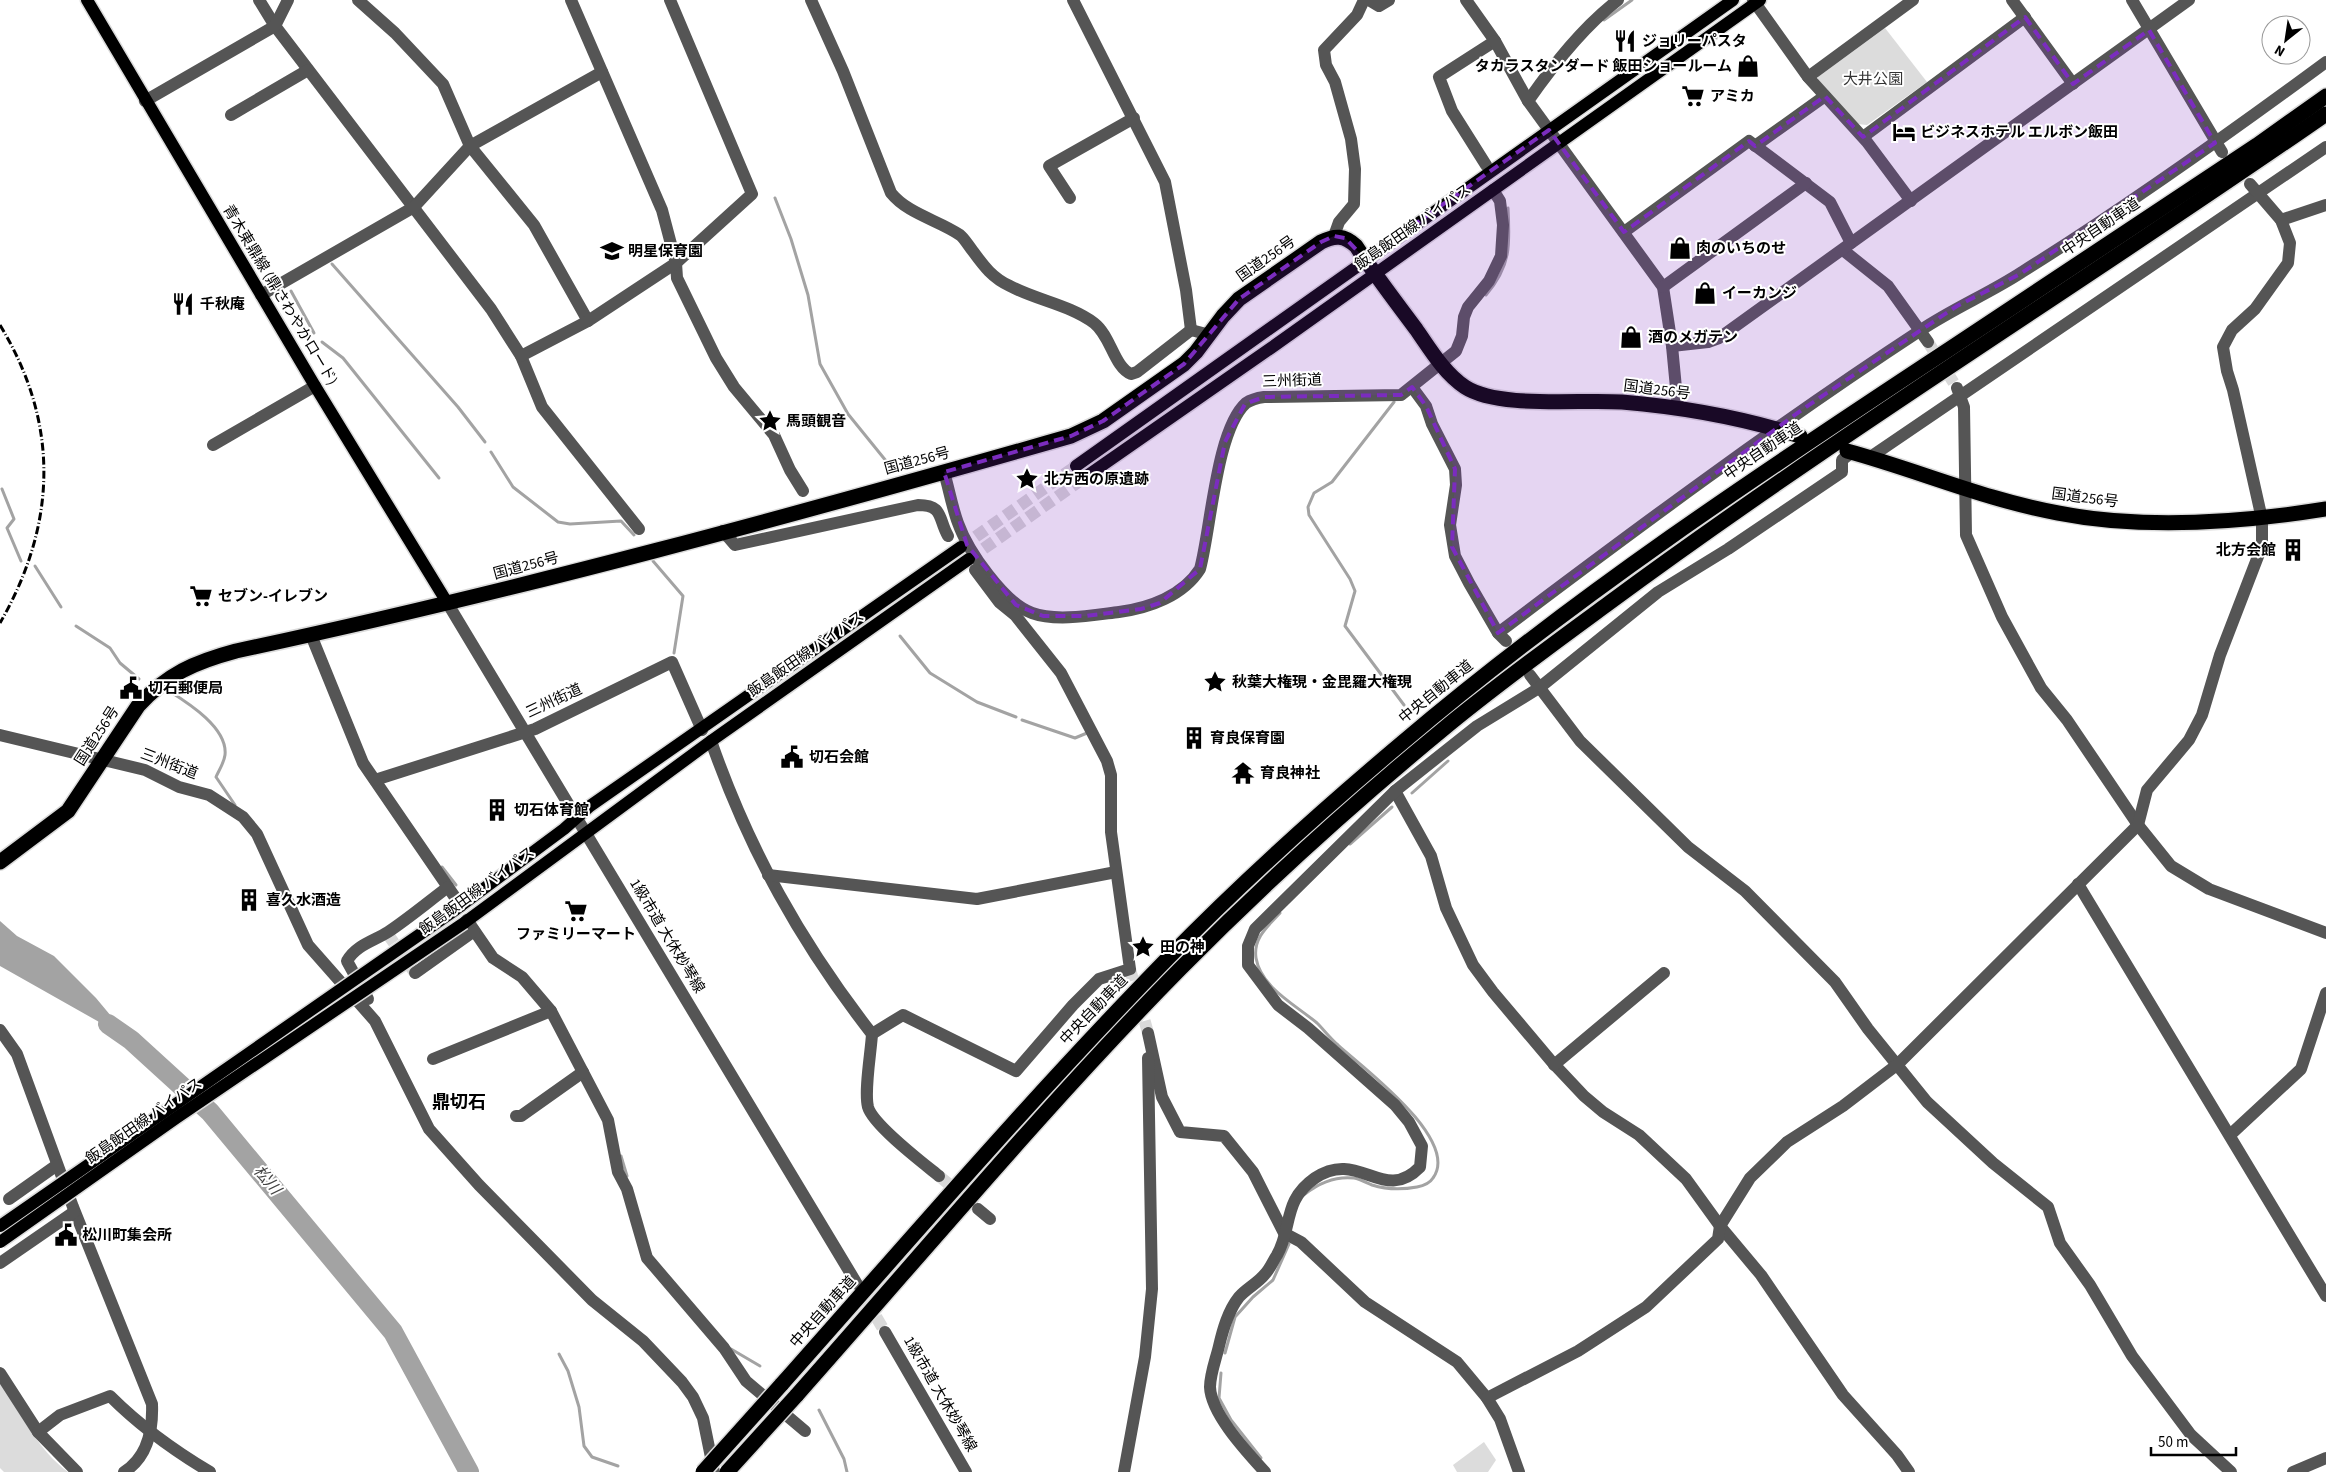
<svg xmlns="http://www.w3.org/2000/svg" width="2326" height="1472" viewBox="0 0 2326 1472" font-family="'Source Sans 3','Noto Sans JP',sans-serif">
  <style>
    .green { fill: #dcdcdc }
    .water { fill: #a3a3a3 }
    .lines { fill: none; stroke-linecap: round; stroke-linejoin: round }
    .stream { stroke: #a3a3a3; stroke-width: 3 }
    .river { stroke: #a3a3a3; stroke-width: 20 }
    .minor-tunnel { stroke: #d9d9d9; stroke-width: 12; stroke-dasharray: 12 6; stroke-linecap: butt }
    .major-tunnel { stroke: #d9d9d9; stroke-width: 12; stroke-dasharray: 12 6; stroke-linecap: butt }
    .major-casing { stroke: #dbdbdb; stroke-width: 15 }
    .highway-casing { stroke: #dbdbdb; stroke-width: 18 }
    .minor { stroke: #555; stroke-width: 12 }
    .major { stroke: #000; stroke-width: 12 }
    .highway { stroke: #000; stroke-width: 15 }
    .rail { stroke: #000; stroke-width: 3; stroke-dasharray: 8 2.5 1 2.5; stroke-linecap: butt }
    .major-bridge-casing { stroke: #dbdbdb; stroke-width: 15; stroke-linecap: butt }
    .highway-bridge-casing { stroke: #dbdbdb; stroke-width: 18; stroke-linecap: butt }
    .major-bridge { stroke: #000; stroke-width: 12 }
    .highway-bridge { stroke: #000; stroke-width: 15 }
    .marked { fill: #7b2cbf; fill-opacity: 0.2; stroke: #7b2cbf; stroke-width: 4; stroke-dasharray: 10 6; stroke-linejoin: round }
    .labels { text-anchor: middle; dominant-baseline: central; stroke-width: 4; stroke-linejoin: round; paint-order: stroke }
    .poi-label { font-size: 15px; font-weight: bold; fill: #000; stroke: #fff; text-anchor: start }
    .park-label { font-size: 15px; fill: #333; stroke: #fff }
    .street-label { font-size: 15px; fill: #000; stroke: #fff }
    .water-label { font-size: 16px; font-style: italic; fill: #444; stroke: #fff }
    .quarter-label { font-size: 18px; font-weight: bold; fill: #000; stroke: #fff }
  </style>
  <rect width="100%" height="100%" fill="#fff"/>
  <g class="green">
    <path d="M1885,28l42,54 -60,43 -10,-1 -39,-43v-4z"/>
    <path d="M0,1382c20,31 38,68 68,90h-64l-4,-4z"/>
    <path d="M1484,1442l12,18 -8,12h-31l-4,-7z"/>
  </g>
  <path class="water" d="M0,921l17,15 37,20 42,42 35,42 -131,-74z"/>
  <g class="lines">
    <g class="stream">
      <path d="M1604,20l28,-20"/>
      <path d="M775,198l16,41 17,56 12,69 28,50 47,58"/>
      <path d="M332,264l126,143 27,35"/>
      <path d="M291,291l23,42"/>
      <path d="M1486,295c25,-29 24,-50 22,-87"/>
      <path d="M322,342l21,16 96,120"/>
      <path d="M1394,402l-62,80 -18,11 -6,14 1,8 41,64 5,12 -10,35 59,79"/>
      <path d="M491,452l22,35 45,35 12,2 51,-3 13,14"/>
      <path d="M2,489l12,30 -7,9 14,33"/>
      <path d="M653,561l30,35 -9,57"/>
      <path d="M35,566l26,41"/>
      <path d="M76,626l34,22 10,15 19,16"/>
      <path d="M900,636l30,37 47,29 39,15"/>
      <path d="M169,691c19,12 59,37 56,64 -1,8 -6,15 -9,22l19,28"/>
      <path d="M1022,720l53,18 12,-5"/>
      <path d="M1412,793l36,-32"/>
      <path d="M1350,844l42,-37"/>
      <path d="M442,867l14,18"/>
      <path d="M1280,913c-12,13 -27,25 -24,45 5,30 40,47 61,65 7,7 13,15 21,22 24,22 123,95 95,133 -3,5 -11,8 -16,9 -16,3 -29,3 -45,-2 -5,-2 -12,-6 -18,-7 -18,-2 -35,5 -49,16"/>
      <path d="M621,1156l6,20"/>
      <path d="M731,1349l29,17"/>
      <path d="M1225,1353l10,-36 18,-20 20,-17 16,-36"/>
      <path d="M559,1354l9,17 11,36 5,39 8,11 26,9"/>
      <path d="M1221,1373l-2,25 12,22 30,38"/>
      <path d="M819,1410l25,49 3,13"/>
    </g>
    <path class="river" d="M108,1024l23,16 79,72 183,220 76,140"/>
    <g class="minor-tunnel">
      <path d="M1928,342l29,46"/>
      <path d="M387,933l28,40"/>
      <path d="M1130,969l18,64"/>
      <path d="M939,1176l36,30"/>
      <path d="M858,1286l27,46"/>
    </g>
    <g class="major-tunnel">
      <path d="M961,547l115,-81"/>
      <path d="M969,559l115,-81"/>
    </g>
    <defs>
      <g id="major">
        <path d="M87,0l228,386 133,218"/>
        <path d="M1076,466l657,-466"/>
        <path d="M1084,478l187,-130 489,-348"/>
        <path d="M455,910l109,-81 26,-23 371,-259"/>
        <path d="M464,923l247,-182 258,-182"/>
      </g>
      <g id="highway">
        <path d="M1847,451c70,19 139,49 211,62 87,17 181,10 268,-4"/>
        <path d="M0,862l68,-51 70,-105c29,-32 57,-44 98,-55 281,-60 559,-136 835,-215l32,-15 81,-57 12,-12 27,-36 16,-17 82,-57c14,-7 23,-7 35,4 19,29 40,56 60,83 14,20 28,44 49,58 34,22 115,12 157,15 60,5 121,16 178,34"/>
        <path d="M781,1385c127,-143 252,-289 386,-426 74,-76 154,-148 236,-217 171,-145 358,-269 545,-392 103,-68 206,-137 309,-205l69,-49"/>
        <path d="M796,1396c127,-143 250,-291 384,-427 83,-84 170,-163 261,-238 54,-45 112,-87 168,-128 233,-172 480,-324 717,-489"/>
      </g>
    </defs>
    <use href="#major" class="major-casing"/>
    <use href="#highway" class="highway-casing"/>
    <g class="minor">
      <path d="M259,0l16,26 216,283 30,47 21,51 97,122"/>
      <path d="M358,0l37,33 48,51 27,62 64,79 54,96"/>
      <path d="M571,0l91,210 14,53 1,15 39,80 18,29 40,48 16,35 13,21"/>
      <path d="M811,0l32,71 48,122c17,21 47,27 69,42 4,3 8,10 12,15 11,15 20,28 38,36 26,14 60,19 84,37 17,13 20,44 37,51l6,-2 54,-42 19,5"/>
      <path d="M1073,0l92,182 21,108 5,40"/>
      <path d="M1369,0l10,6 10,-6"/>
      <path d="M1466,0l29,41 -56,36 13,34 34,54"/>
      <path d="M1618,0c-35,27 -64,64 -90,101l135,186 9,59 6,63"/>
      <path d="M1753,0l55,77 59,65 44,59"/>
      <path d="M2012,0l61,84"/>
      <path d="M2132,0l90,152"/>
      <path d="M1495,41l33,60"/>
      <path d="M1808,77l105,-77"/>
      <path d="M145,101l130,-75 13,-26"/>
      <path d="M231,115l77,-45"/>
      <path d="M1863,137l162,-120"/>
      <path d="M1755,146l70,-50"/>
      <path d="M1070,198l-21,-32 85,-48"/>
      <path d="M2281,220l45,-15"/>
      <path d="M1624,232l125,-91 81,61 21,41"/>
      <path d="M1334,236l5,-14 15,-18 1,-35 -4,-30 -16,-57 -9,-17 -2,-15 33,-35 7,-15"/>
      <path d="M1843,250l45,36 40,56"/>
      <path d="M1663,287l143,-104"/>
      <path d="M261,295l153,-88 56,-61 132,-74"/>
      <path d="M1672,346l36,-4 11,-4 470,-338"/>
      <path d="M521,356l67,-35 88,-58 76,-69 -82,-194"/>
      <path d="M1412,387l14,19 6,18 23,45 1,16 -6,40 5,31 14,27 29,50 8,8"/>
      <path d="M1957,388l7,19 2,128 36,82 39,71 26,32 71,105 33,41 38,23 117,44"/>
      <path d="M213,445l102,-59"/>
      <path d="M1869,458l457,-311"/>
      <path d="M944,472c5,17 8,35 14,51 10,28 46,80 74,90 24,9 62,2 87,-1 30,-4 64,-16 81,-43 11,-40 16,-139 46,-166 6,-4 11,-5 18,-6l137,-2 55,-44 6,-15 2,-19 4,-10 21,-26 12,-25 2,-31 -3,-24 -7,-11"/>
      <path d="M723,531l12,14 183,-40c26,0 20,14 30,31"/>
      <path d="M448,604l409,680"/>
      <path d="M1498,633c139,-105 278,-208 423,-303 33,-22 69,-37 101,-58 104,-65 205,-137 304,-210"/>
      <path d="M311,635l52,128 98,143"/>
      <path d="M1530,675l50,66 108,106 57,44 90,91 33,47 59,73 66,61 55,44 12,36 30,42 42,71 59,79 40,37"/>
      <path d="M0,735l145,35 34,17 30,8 34,22 14,17 51,111 67,76 54,108 50,56 113,115 51,41 39,41 11,15 10,21 11,54"/>
      <path d="M711,741c38,109 90,202 161,293 -1,18 -8,57 -4,73 5,18 55,56 71,69"/>
      <path d="M375,780l160,-51 137,-67 30,68"/>
      <path d="M1395,791l36,65 15,52 27,57 20,27 59,70 32,34 19,16 36,23 47,44 34,47 41,49 82,120 54,60 12,17"/>
      <path d="M768,875l209,24 139,-27"/>
      <path d="M2078,884l248,412"/>
      <path d="M467,920l26,38 29,19 29,34 57,109 10,52 9,17 20,69 77,90 22,33 59,50"/>
      <path d="M415,973l59,-42"/>
      <path d="M368,999l-21,-38c9,-16 27,-20 41,-29 21,-14 40,-30 60,-45"/>
      <path d="M0,1030l17,24 56,153 79,197c1,26 -4,53 -28,68"/>
      <path d="M1148,1033l14,64 18,35 44,4 29,36 31,61 17,9 64,60 92,60 30,36 13,21 19,53"/>
      <path d="M872,1034l31,-19 113,56 57,-66 26,-26 31,-10 -19,-137v-57l-4,-14 -46,-88 -46,-58 -16,-13 -24,-32"/>
      <path d="M433,1059l118,-48"/>
      <path d="M1554,1065l110,-92"/>
      <path d="M516,1116h5l62,-44"/>
      <path d="M2230,1135l71,-66 25,-76"/>
      <path d="M9,1199l48,-34"/>
      <path d="M978,1209l12,10"/>
      <path d="M0,1263l74,-51"/>
      <path d="M885,1332l81,140"/>
      <path d="M0,1373l38,59 39,40"/>
      <path d="M1487,1398l91,-47 68,-44 72,-68 2,-13 30,-48 37,-36 56,-36 55,-42 240,-239 9,-35 42,-50 13,-25 18,-60 42,-109v-27l-29,-129 -6,-19 -4,-24 9,-17 23,-21 33,-46 2,-20 -9,-23 -31,-36"/>
      <path d="M38,1432l22,-17 50,-19c30,30 63,54 100,76"/>
      <path d="M1124,1472l21,-115 7,-68 -4,-231"/>
      <path d="M1265,1472c-18,-20 -54,-58 -55,-85 0,-13 6,-28 9,-41 4,-17 9,-35 20,-49 8,-9 19,-14 26,-23 5,-5 8,-13 12,-19 16,-28 5,-54 38,-77 44,-30 68,27 105,-11l2,-21 -13,-24 -14,-17 -87,-77 -30,-23 -30,-40v-19l7,-17 140,-138 82,-65 62,-38 119,-96 70,-43 114,-77v-12l10,-8"/>
      <path d="M2293,1472l33,-14"/>
    </g>
    <use href="#major" class="major"/>
    <use href="#highway" class="highway"/>
    <path class="rail" d="M0,325c60,99 57,199 0,298"/>
    <defs>
      <g id="major-bridge">
        <path d="M0,1226l455,-316"/>
        <path d="M0,1242l176,-124 288,-195"/>
      </g>
      <g id="highway-bridge">
        <path d="M703,1472l78,-87"/>
        <path d="M727,1472l69,-76"/>
      </g>
    </defs>
    <use href="#major-bridge" class="major-bridge-casing"/>
    <use href="#highway-bridge" class="highway-bridge-casing"/>
    <use href="#major-bridge" class="major-bridge"/>
    <use href="#highway-bridge" class="highway-bridge"/>
  </g>
  <path class="marked" d="M2025,17l48,67 76,-54 66,113 -195,131 -63,32 -154,103 -305,224 -46,-86 3,-78 -29,-63 -14,-19 -11,8 -137,2 -19,7 -20,38 -25,127 -40,34 -19,6 -55,7h-43l-27,-11 -49,-60 -23,-73 127,-36 32,-15 81,-57 55,-65 82,-57 13,-6 11,2 20,21 184,-129 75,102 125,-91 6,5 70,-50 38,41z"/>
  <defs>
    <symbol id="restaurant-bare" viewBox="-9 -9 18 18"><path d="M-5-6h1v4h1v-4h1v4h1v-4h1v5L-1.5 .5V6h-2V.5L-5-1ZM5-6V6H3V1.5H1.5Q1.5-4 5-6Z" fill="#000" stroke="#fff" stroke-width="2.5" paint-order="stroke"/></symbol>
    <symbol id="shop-bare" viewBox="-9 -9 18 18"><path d="M-5-2.5h2.3a2.7 3.5 0 0 1 5.4 0H5L5.5 6h-11ZM-1.5-2.5h3a1.5 2.3 0 0 0-3 0Z" fill="#000" stroke="#fff" stroke-width="2.5" paint-order="stroke"/></symbol>
    <symbol id="supermarket-bare" viewBox="-9 -9 18 18"><path d="M-6-5.5h2.5l.6 2H6L4.5 2H-2.5L-4.4-4H-6ZM-1.5 3.2a1.3 1.3 0 1 0 .1 0ZM3 3.2a1.3 1.3 0 1 0 .1 0Z" fill="#000" stroke="#fff" stroke-width="2.5" paint-order="stroke"/></symbol>
    <symbol id="hotel-bare" viewBox="-9 -9 18 18"><path d="M-6-4.5h1.5V1H6V5H4.5V3h-9V5H-6ZM-4 0a1.8 1.8 0 1 1 3.6 0ZM.5 0V-2.5h3Q6-2.5 6 0Z" fill="#000" stroke="#fff" stroke-width="2.5" paint-order="stroke"/></symbol>
    <symbol id="school-bare" viewBox="-9 -9 18 18"><path d="M0-5L7-2L0 1L-7-2ZM-4 1L0 2.5L4 1V4Q0 6-4 4Z" fill="#000" stroke="#fff" stroke-width="2.5" paint-order="stroke"/></symbol>
    <symbol id="sight-bare" viewBox="-9 -9 18 18"><path d="M0-6L1.8-2.2L6-1.7L2.9 1.2L3.7 5.4L0 3.3L-3.7 5.4L-2.9 1.2L-6-1.7L-1.8-2.2Z" fill="#000" stroke="#fff" stroke-width="2.5" paint-order="stroke"/></symbol>
    <symbol id="building-bare" viewBox="-9 -9 18 18"><path d="M-4-6H4V6H1V3H-1V6H-4ZM-2.5-4.3h1.7v1.8h-1.7ZM.8-4.3h1.7v1.8H.8ZM-2.5-1h1.7V.8h-1.7ZM.8-1h1.7V.8H.8Z" fill="#000" stroke="#fff" stroke-width="2.5" paint-order="stroke"/></symbol>
    <symbol id="civic-bare" viewBox="-9 -9 18 18"><path d="M-.6-6.5H3V-4.5H.6V-3L4-1V1h2V6H-6V1h2V-1L-.6-3ZM-1.2 2.5V6h2.4V2.5Z" fill="#000" stroke="#fff" stroke-width="2.5" paint-order="stroke"/></symbol>
    <symbol id="temple-bare" viewBox="-9 -9 18 18"><path d="M0-6L5-2H3V0L6.5 2.5H4V6H1.5V3h-3V6H-4V2.5H-6.5L-3 0V-2H-5Z" fill="#000" stroke="#fff" stroke-width="2.5" paint-order="stroke"/></symbol>
  </defs>
  <g fill-rule="evenodd">
    <use href="#restaurant-bare" x="1609" y="25" width="32" height="32"/>
    <use href="#shop-bare" x="1732" y="50" width="32" height="32"/>
    <use href="#supermarket-bare" x="1677" y="80" width="32" height="32"/>
    <use href="#hotel-bare" x="1888" y="116" width="32" height="32"/>
    <use href="#shop-bare" x="1664" y="232" width="32" height="32"/>
    <use href="#school-bare" x="596" y="235" width="32" height="32"/>
    <use href="#shop-bare" x="1689" y="277" width="32" height="32"/>
    <use href="#restaurant-bare" x="167" y="288" width="32" height="32"/>
    <use href="#shop-bare" x="1615" y="321" width="32" height="32"/>
    <use href="#sight-bare" x="754" y="405" width="32" height="32"/>
    <use href="#sight-bare" x="1011" y="463" width="32" height="32"/>
    <use href="#building-bare" x="2277" y="534" width="32" height="32"/>
    <use href="#supermarket-bare" x="185" y="580" width="32" height="32"/>
    <use href="#sight-bare" x="1199" y="666" width="32" height="32"/>
    <use href="#civic-bare" x="115" y="672" width="32" height="32"/>
    <use href="#building-bare" x="1178" y="722" width="32" height="32"/>
    <use href="#civic-bare" x="776" y="741" width="32" height="32"/>
    <use href="#temple-bare" x="1227" y="757" width="32" height="32"/>
    <use href="#building-bare" x="481" y="794" width="32" height="32"/>
    <use href="#building-bare" x="233" y="884" width="32" height="32"/>
    <use href="#supermarket-bare" x="560" y="895" width="32" height="32"/>
    <use href="#sight-bare" x="1127" y="931" width="32" height="32"/>
    <use href="#civic-bare" x="50" y="1219" width="32" height="32"/>
  </g>
  <g class="labels">
    <g class="poi-label">
      <text x="1642" y="41">ジョリーパスタ</text>
      <text x="1732" y="66" text-anchor="end">タカラスタンダード 飯田ショールーム</text>
      <text x="1710" y="96">アミカ</text>
      <text x="1920" y="132">ビジネスホテル エルボン飯田</text>
      <text x="1696" y="248">肉のいちのせ</text>
      <text x="628" y="251">明星保育園</text>
      <text x="1722" y="293">イーカンジ</text>
      <text x="200" y="304">千秋庵</text>
      <text x="1648" y="337">酒のメガテン</text>
      <text x="786" y="421">馬頭観音</text>
      <text x="1044" y="479">北方西の原遺跡</text>
      <text x="2276" y="550" text-anchor="end">北方会館</text>
      <text x="218" y="596">セブン-イレブン</text>
      <text x="1232" y="682">秋葉大権現・金毘羅大権現</text>
      <text x="148" y="688">切石郵便局</text>
      <text x="1210" y="738">育良保育園</text>
      <text x="809" y="757">切石会館</text>
      <text x="1260" y="773">育良神社</text>
      <text x="514" y="810">切石体育館</text>
      <text x="266" y="900">喜久水酒造</text>
      <text x="576" y="934" text-anchor="middle">ファミリーマート</text>
      <text x="1160" y="947">田の神</text>
      <text x="82" y="1235">松川町集会所</text>
    </g>
    <g class="park-label">
      <text x="1873" y="79">大井公園</text>
    </g>
    <g class="street-label">
      <text transform="translate(1413 227) rotate(-35)">飯島飯田線 バイパス</text>
      <text transform="translate(2101 227) rotate(-34)">中央自動車道</text>
      <text transform="translate(1266 259) rotate(-35)">国道256号</text>
      <text transform="translate(280 295) rotate(59)">青木東鼎線 (鼎さわやかロード)</text>
      <text transform="translate(1292 381) rotate(-2)">三州街道</text>
      <text transform="translate(1657 390) rotate(7)">国道256号</text>
      <text transform="translate(1763 451) rotate(-34)">中央自動車道</text>
      <text transform="translate(917 461) rotate(-15)">国道256号</text>
      <text transform="translate(2085 498) rotate(7)">国道256号</text>
      <text transform="translate(526 566) rotate(-15)">国道256号</text>
      <text transform="translate(806 654) rotate(-35)">飯島飯田線 バイパス</text>
      <text transform="translate(1436 692) rotate(-39)">中央自動車道</text>
      <text transform="translate(554 701) rotate(-25)">三州街道</text>
      <text transform="translate(97 736) rotate(-57)">国道256号</text>
      <text transform="translate(169 764) rotate(21)">三州街道</text>
      <text transform="translate(477 891) rotate(-36)">飯島飯田線 バイパス</text>
      <text transform="translate(667 936) rotate(59)">1級市道 大休妙琴線</text>
      <text transform="translate(1094 1010) rotate(-46)">中央自動車道</text>
      <text transform="translate(144 1121) rotate(-35)">飯島飯田線 バイパス</text>
      <text transform="translate(823 1312) rotate(-48)">中央自動車道</text>
      <text transform="translate(940 1394) rotate(60)">1級市道 大休妙琴線</text>
    </g>
    <g class="water-label">
      <text transform="translate(267 1180) rotate(50)">松川</text>
    </g>
    <g class="quarter-label">
      <text x="459" y="1102">鼎切石</text>
    </g>
  </g>
  <g transform="translate(2286 40) rotate(210)"><circle r="24" fill="#ffffff" stroke="#999999"/>
  <path d="M0-4L9 19L0 12L-9 19Z" fill="#000000"/>
  <text y="-8" font-size="14" font-weight="bold" text-anchor="middle" fill="#000000">N</text>
  </g>
  <path d="M2151 1447v8h85v-8" fill="none" stroke="#000000" stroke-width="2.5"/>
  <text x="2158" y="1447" font-size="15" fill="#000000" stroke="#ffffff" stroke-width="4" paint-order="stroke">50 m</text>
</svg>
